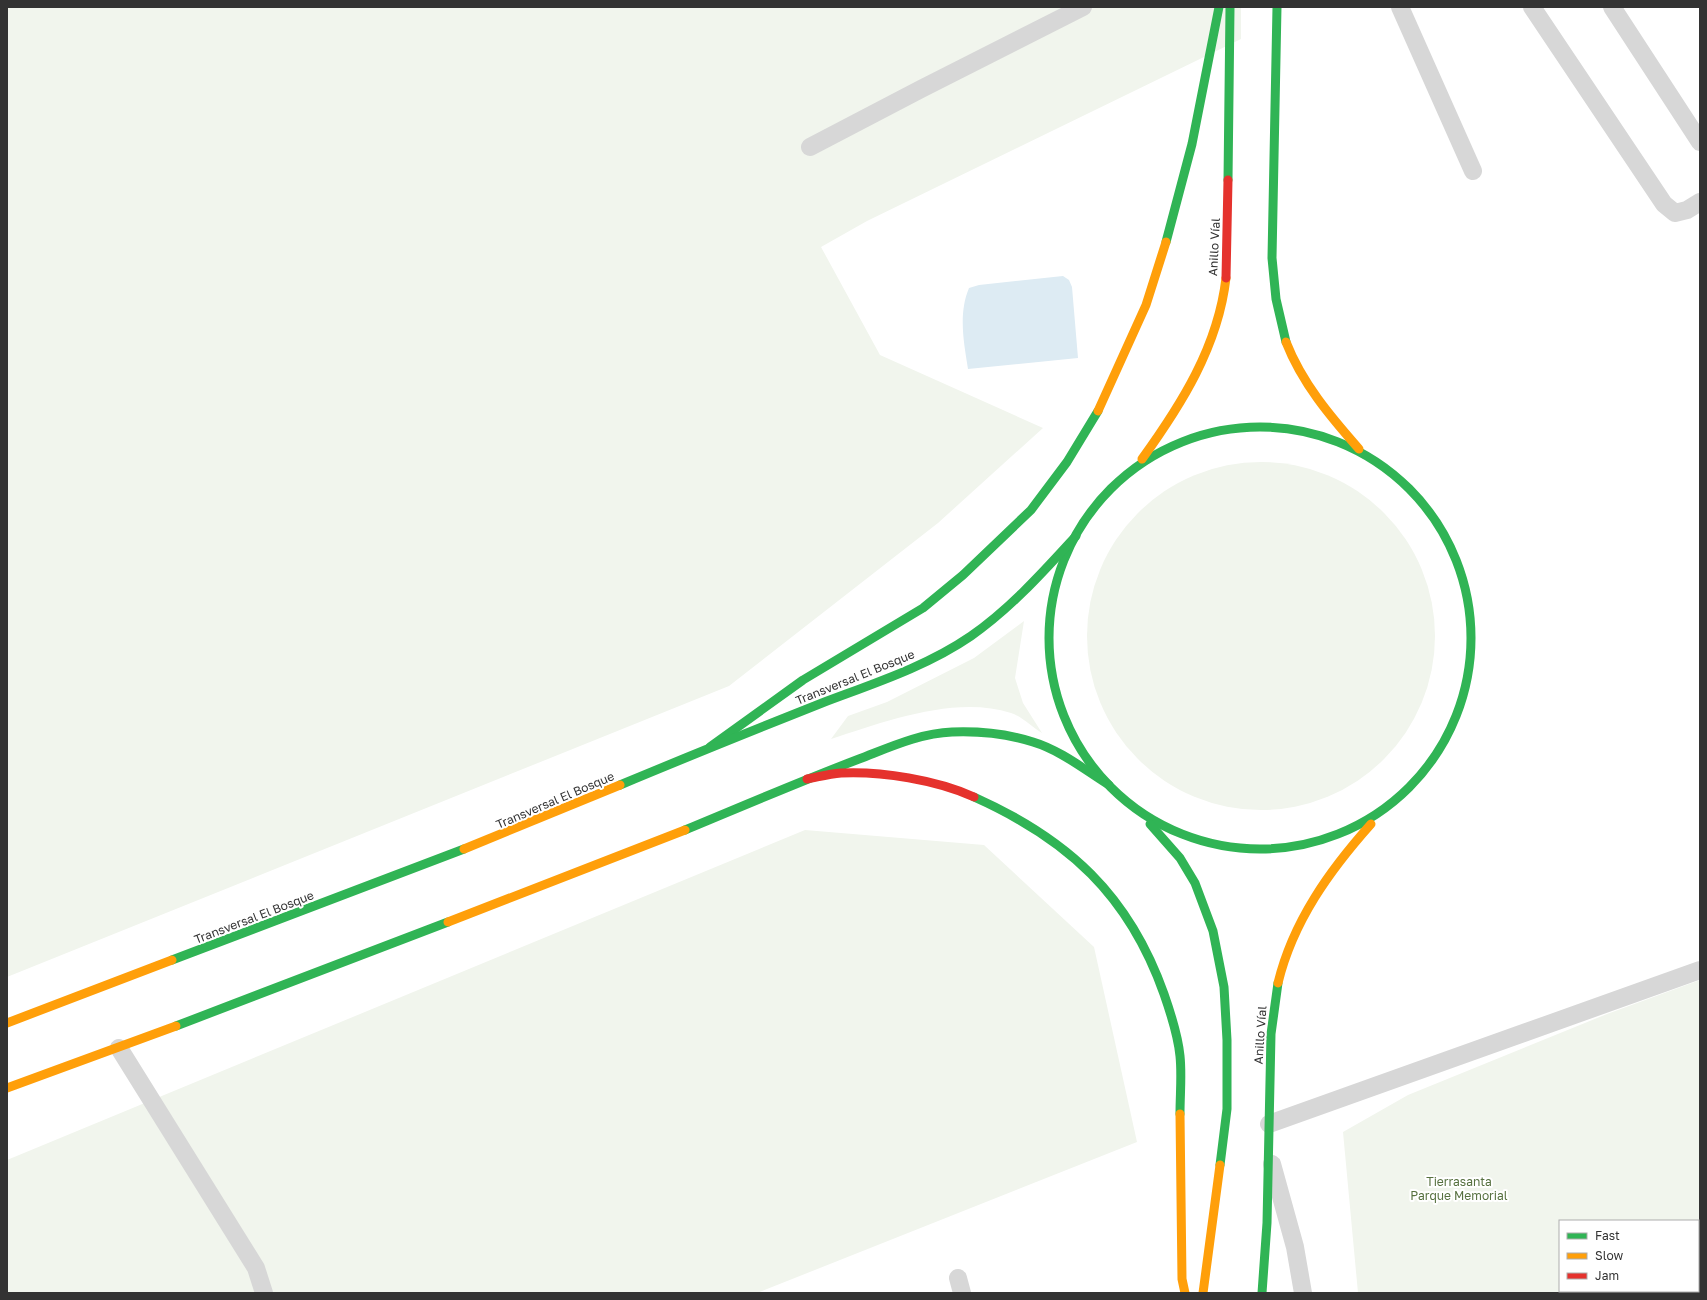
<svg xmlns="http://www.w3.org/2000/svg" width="1707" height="1300" viewBox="0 0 1707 1300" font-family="'Golos Text',sans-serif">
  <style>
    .green { fill: #f1f5ed; fill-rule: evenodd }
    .water { fill: #ddebf3 }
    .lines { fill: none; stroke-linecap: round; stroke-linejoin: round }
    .lane { stroke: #d7d7d7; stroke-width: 18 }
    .fast { stroke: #30b455; stroke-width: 9 }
    .slow { stroke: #ff9f0a; stroke-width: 9 }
    .jam { stroke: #e5322d; stroke-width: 9 }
    .labels { text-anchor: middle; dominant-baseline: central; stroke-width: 4; stroke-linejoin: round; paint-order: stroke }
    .street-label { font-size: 12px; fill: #333; stroke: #fff }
    .park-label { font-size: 12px; fill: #56703f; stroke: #fff }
  </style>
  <rect width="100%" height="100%" fill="#fff"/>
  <g class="green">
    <path d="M7,7h1234v32l-374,182 -46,26 59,108 163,73 -105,95 -209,163 -722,291z"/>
    <circle cx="1261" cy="636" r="174"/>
    <path d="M1024,621l-9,57 8,25 19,30c-10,-6 -21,-17 -31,-20 -56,-18 -127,9 -180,26l17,-23 39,-14 87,-44z"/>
    <path d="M805,830l179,15 110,102 43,195 -380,151h-750v-133z"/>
    <path d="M1700,980v313h-342l-15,-161 65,-37 199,-81zM1560,1221h138v70h-138z"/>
  </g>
  <path class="water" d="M1063,276l6,4 3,7 6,71 -110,11c-4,-26 -10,-55 1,-81l10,-3z"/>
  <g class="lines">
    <g class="lane">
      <path d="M1400,7l73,164"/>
      <path d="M1532,7l132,197 11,9 12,-3 13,-8"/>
      <path d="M1612,7l88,135"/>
      <path d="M810,147l111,-58 162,-82"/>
      <path d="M119,1048l137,220 8,25"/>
      <path d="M1269,1124l431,-154"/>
      <path d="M1272,1164l23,83 8,46"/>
      <path d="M958,1278l4,15"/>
    </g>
    <g class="fast">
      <path d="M1277,7l-5,251 4,41 10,43"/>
      <path d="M1228,180l2,-172"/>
      <path d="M1166,242l26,-98 27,-137"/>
      <circle cx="1260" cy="638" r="211"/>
      <path d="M710,747l93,-67 120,-72 40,-33 68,-65 36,-48 31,-51"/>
      <path d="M620,785c67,-28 134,-55 202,-82 50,-19 104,-36 149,-67 40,-28 72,-64 105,-100"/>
      <path d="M974,797c94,42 155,98 190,197 7,20 14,41 16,62 2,19 0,38 0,58"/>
      <path d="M1150,824l30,34 15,25 18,48 11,56 3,53v69l-7,56"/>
      <path d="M685,830c58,-24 116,-49 174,-71 29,-11 61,-26 93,-27 26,-1 56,2 81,10 27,8 52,28 76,43"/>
      <path d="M172,960l292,-111"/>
      <path d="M176,1026l272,-104"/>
      <path d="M1262,1293l5,-70 4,-189 7,-51"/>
    </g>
    <g class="slow">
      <path d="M1286,342c16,41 44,74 73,107"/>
      <path d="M1098,411l48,-106 20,-63"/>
      <path d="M1142,459c39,-54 76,-112 84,-181"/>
      <path d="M464,849l156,-64"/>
      <path d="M448,922l237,-92"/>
      <path d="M1278,983c15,-62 52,-113 93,-159"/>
      <path d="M7,1023l165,-63"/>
      <path d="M7,1088l169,-62"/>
      <path d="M1180,1114l2,165 3,14"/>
      <path d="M1203,1293l17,-128"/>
    </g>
    <g class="jam">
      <path d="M1226,278l2,-98"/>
      <path d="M807,779c11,-2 22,-5 34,-6 40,-2 96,7 133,24"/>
    </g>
  </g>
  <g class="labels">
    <g class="street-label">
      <text transform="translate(1214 247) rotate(-87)">Anillo Víal</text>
      <text transform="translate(855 677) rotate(-22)">Transversal El Bosque</text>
      <text transform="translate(555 800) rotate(-23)">Transversal El Bosque</text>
      <text transform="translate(254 917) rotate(-21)">Transversal El Bosque</text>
      <text transform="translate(1260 1035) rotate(-86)">Anillo Víal</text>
    </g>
    <g class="park-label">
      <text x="1459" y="1181">Tierrasanta<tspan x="1459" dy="14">Parque Memorial</tspan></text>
    </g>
  </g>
  <rect width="1707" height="1300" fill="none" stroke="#333333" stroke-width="16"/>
  <rect x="1559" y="1220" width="140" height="72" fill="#ffffff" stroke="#adadad"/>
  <rect x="1567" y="1233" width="20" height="6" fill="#30b455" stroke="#adadad"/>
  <text x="1595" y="1240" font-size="12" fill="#333333">Fast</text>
  <rect x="1567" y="1253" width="20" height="6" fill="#ff9f0a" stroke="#adadad"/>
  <text x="1595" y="1260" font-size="12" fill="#333333">Slow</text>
  <rect x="1567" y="1273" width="20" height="6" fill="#e5322d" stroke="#adadad"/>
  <text x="1595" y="1280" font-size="12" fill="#333333">Jam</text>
</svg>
